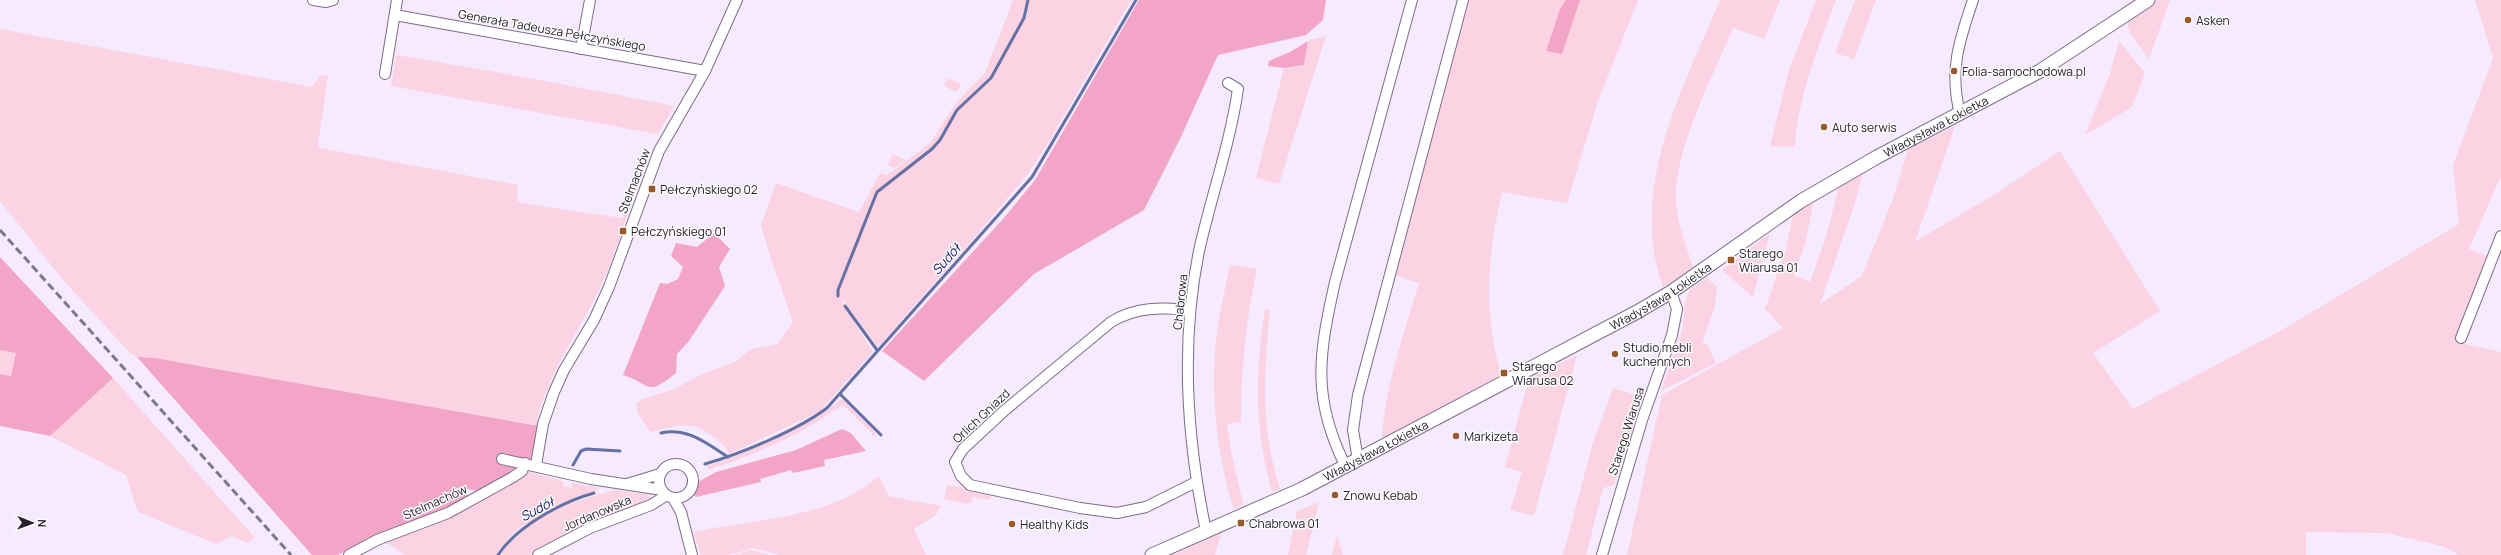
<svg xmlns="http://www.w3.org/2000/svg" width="2501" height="555" viewBox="0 0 2501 555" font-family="Manrope,sans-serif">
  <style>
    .green { fill: #fbd3e3 }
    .forest { fill: #f3a5c8 }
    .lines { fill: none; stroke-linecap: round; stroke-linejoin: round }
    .stream { stroke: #6671a3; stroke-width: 3 }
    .minor-casing { stroke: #7d6c89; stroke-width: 12 }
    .tertiary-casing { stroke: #7d6c89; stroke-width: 15 }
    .minor { stroke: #fff; stroke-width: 10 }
    .tertiary { stroke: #fff; stroke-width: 13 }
    .rail { stroke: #807787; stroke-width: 3; stroke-dasharray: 8 4; stroke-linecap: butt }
    .poi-dot { fill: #9b572a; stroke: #fcfcfc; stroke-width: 1.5 }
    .labels { text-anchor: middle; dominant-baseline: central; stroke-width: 3; stroke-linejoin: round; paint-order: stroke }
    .poi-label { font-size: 12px; fill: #28212d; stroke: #fcfcfc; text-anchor: start }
    .street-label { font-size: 12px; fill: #28212d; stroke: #fcfcfc }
    .water-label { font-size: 13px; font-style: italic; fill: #161b68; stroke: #fcfcfc }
  </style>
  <rect width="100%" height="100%" fill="#f5eafe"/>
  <g class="green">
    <path d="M1013,0h118l-81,140 -23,35 -58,69 -91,103 -35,-47 -1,2 31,50 -54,60 -90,42c-3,-8 -8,-11 -14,-16 -25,-20 -36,-12 -65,-6l-12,-19 -2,-9 6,-5 33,-10 27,-15 33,-12 16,-13 27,-5 15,-22 -22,-63 -10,-34 15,-42 83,29 21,-39 7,2 43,-32 26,-40 29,-30z"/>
    <path d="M1469,0h97l-6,9 -14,41 30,-40 4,-10h58l-40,101 -31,102 -65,-11c-15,67 -19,117 -1,183l-119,64c3,-53 22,-105 37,-156l-24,-8z"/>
    <path d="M1720,0h60l-16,39 -31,-11c-19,46 -60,124 -57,173 2,24 10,46 18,68l-31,18c-35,-98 19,-197 57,-287z"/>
    <path d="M1816,0h20c-18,48 -38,95 -41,147l-25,-1 19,-76z"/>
    <path d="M1855,0h21l-22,59 -19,-6z"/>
    <path d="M2158,0h12l-21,59 -19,-26 -3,-10z"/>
    <path d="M2475,0h26v176l-32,73 21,8 -34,85 45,10v203h-42l-17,-9 -56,-13 -80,-1v23h-679l35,-160 121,-67 -18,-19 21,-60 7,-34 20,-12 -7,38 -12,34 16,7 15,-42 14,-53 24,-15 -7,28 -36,104 42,-28 31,-77 15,-50 47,-23 -40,116 82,-49 63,-42 100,160 -67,42 40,56 147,-78 179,-107 -6,-59 40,-107z"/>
    <path d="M0,29l312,58 9,-12 7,1 -10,68 2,4 198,37 -1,15 4,3 101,15 12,-26c-11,36 -22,73 -39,106 -22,42 -49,80 -59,127l-381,-67 -18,-1 -8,-5 -66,-72 -63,-79z"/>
    <path d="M1326,36l-47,148 -23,-6 28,-110 20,-3 4,-24z"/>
    <path d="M2119,41l26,32 -13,34 -47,28 25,-61z"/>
    <path d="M396,55l134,23 144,28 -16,28 -267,-48z"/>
    <path d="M948,78l13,6 -4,8 -13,-6z"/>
    <path d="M893,154l13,6 -12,8 -6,-3z"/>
    <path d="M1770,233l-17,64 -31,-27z"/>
    <path d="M1230,265l27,4c-11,51 -16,101 -16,153l-14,2 4,27 12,53 -9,6c-18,-58 -25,-124 -16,-185 3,-20 8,-40 12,-60z"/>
    <path d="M1707,278l10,9 -2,18 -13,38 6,2 8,18 -55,28 22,-64 2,-24 5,-14z"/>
    <path d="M1265,309l5,1c-6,65 -10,115 10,179l-8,3c-18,-67 -17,-116 -7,-183z"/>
    <path d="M0,350l16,3 -5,23 -11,-2z"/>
    <path d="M1577,355l-43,161 -24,-6 12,-38 -17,-5 24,-89z"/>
    <path d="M113,378l142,160 -8,5 -15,-7 -16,8 -78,-32 -12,-37 -76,-39z"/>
    <path d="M1613,388l30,9 -29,88 -11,3 -17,67h-23l30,-112z"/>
    <path d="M840,400h4l30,30 1,5 -2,2 -3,-6 -25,-24 -5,-1c-36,28 -88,50 -132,64l-1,-4 29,-10 82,-39z"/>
    <path d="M526,471l36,10 2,6 8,1v-5l28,5 -78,38 -11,9 -15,20h-90l-22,-14z"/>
    <path d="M879,476l10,20 52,10 -5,9 -22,14 12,26h-146l-27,-7 -24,7h-28l-8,-23c59,-13 139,-13 186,-56z"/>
    <path d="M947,485l45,8 -2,7 -17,-3 -2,6 -4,1 -23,-5z"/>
    <path d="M615,490l34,5 2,4 -70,28 -52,28h-28c5,-8 10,-16 17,-22 23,-20 68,-36 97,-43z"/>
    <path d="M1319,502l-13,53h-18l9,-44z"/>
    <path d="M1221,533l-6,22h-42l5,-2z"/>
    <path d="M1337,535l6,20h-11z"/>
    <path d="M751,550l19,5h-35z"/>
  </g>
  <g class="forest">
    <path d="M1139,0h187l-3,20 -17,15 -88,20 -38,84 -36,71 -110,64 -110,107 -42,-30 121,-132 32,-39z"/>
    <path d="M1566,0h14l-18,54 -16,-3 14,-42z"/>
    <path d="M1308,41l-4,24 -20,3 -16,-2 1,-5 21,-9z"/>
    <path d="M714,233l16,16 -11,18 6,19 -36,55 -12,13 -1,19c-31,25 -24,11 -53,2l37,-92 7,1 11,-5 5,-12 -12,-11 5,-13 21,4z"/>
    <path d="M0,257l113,121 -63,58 -50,-10v-52l11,2 5,-23 -16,-3z"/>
    <path d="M137,357l18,1 384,68 -6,31 -49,35 -17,-3v10l-130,56h-25z"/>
    <path d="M842,429l9,4 15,18 -42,9 1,6 -32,7 -2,-3 -31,9 1,3 -65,15 -4,-4 6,-11 18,-10 80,-22z"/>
  </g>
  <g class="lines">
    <g class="stream">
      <path d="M838,296v-6l39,-98 55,-43 8,-9 17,-30 34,-32 33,-60 4,-18"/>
      <path d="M845,306l32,44"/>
      <path d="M840,394l41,41"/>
      <path d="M661,433c26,-6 45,10 67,24"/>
      <path d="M705,464c35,-10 93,-34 122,-56l205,-231 104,-177"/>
      <path d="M573,465l8,-14 5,-2 34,2"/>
      <path d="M498,555c19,-29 64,-53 96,-62"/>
    </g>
    <defs>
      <g id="minor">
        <path d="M313,0l13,2 7,-2"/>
        <path d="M395,15l310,56"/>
        <path d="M581,49l9,-49"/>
        <path d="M385,74l12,-74"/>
        <path d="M1960,114c-11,-43 -1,-73 13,-114"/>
        <path d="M1190,310c-28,-3 -55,-3 -79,12l-107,89 -41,38 -8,13 6,14 9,9 110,23 37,5 29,-6 50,-25"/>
        <path d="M2461,338l40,-102"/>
        <path d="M502,459l89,20 71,11"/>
        <path d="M1358,460l-5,-30 5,-35 105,-395"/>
        <circle cx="676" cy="481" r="17"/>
        <path d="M536,465l7,-41 11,-32 10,-22 30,-50 15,-33 50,-136 46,-80 32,-71"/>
        <path d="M1346,467c-35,-69 -27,-113 -11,-185l77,-282"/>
        <path d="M627,484l33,-10"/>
        <path d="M673,498l8,14 11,43"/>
        <path d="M1206,531c-19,-91 -26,-187 -7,-280 12,-54 31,-107 39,-162l-10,-6"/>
        <path d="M349,555l28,-15 71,-27 65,-36 9,-6 3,-8"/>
        <path d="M538,555l52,-27 61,-23 16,-10"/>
        <path d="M1602,555l40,-135 30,-85 5,-26 -6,-17"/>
      </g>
      <g id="tertiary">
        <path id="s1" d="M1152,555l150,-66 335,-177 34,-20 130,-91 76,-44 163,-86 108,-71"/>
      </g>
    </defs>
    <use href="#minor" class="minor-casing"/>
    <use href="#tertiary" class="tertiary-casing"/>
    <use href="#minor" class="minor"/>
    <use href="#tertiary" class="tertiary"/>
    <path class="rail" d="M0,230l291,325"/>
  </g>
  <g class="poi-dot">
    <circle cx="2188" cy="20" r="4"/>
    <circle cx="1954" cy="71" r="4"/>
    <circle cx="1824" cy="127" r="4"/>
    <rect x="648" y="185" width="8" height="8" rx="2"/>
    <rect x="619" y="227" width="8" height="8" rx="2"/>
    <rect x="1727" y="256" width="8" height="8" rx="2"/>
    <circle cx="1615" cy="354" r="4"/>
    <rect x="1500" y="369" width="8" height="8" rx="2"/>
    <circle cx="1456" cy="436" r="4"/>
    <circle cx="1335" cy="495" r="4"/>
    <rect x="1237" y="519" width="8" height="8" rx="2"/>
    <circle cx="1012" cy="524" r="4"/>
  </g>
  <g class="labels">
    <g class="poi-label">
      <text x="2196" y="20">Asken</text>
      <text x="1962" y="71">Folia-samochodowa.pl</text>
      <text x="1832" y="127">Auto serwis</text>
      <text x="660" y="189">Pełczyńskiego 02</text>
      <text x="631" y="231">Pełczyńskiego 01</text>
      <text x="1739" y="253">Starego<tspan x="1739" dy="14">Wiarusa 01</tspan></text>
      <text x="1623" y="347">Studio mebli<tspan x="1623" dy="14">kuchennych</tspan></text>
      <text x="1512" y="366">Starego<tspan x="1512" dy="14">Wiarusa 02</tspan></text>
      <text x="1464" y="436">Markizeta</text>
      <text x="1343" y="495">Znowu Kebab</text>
      <text x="1249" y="523">Chabrowa 01</text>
      <text x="1020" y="524">Healthy Kids</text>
    </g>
    <g class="street-label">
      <text transform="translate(552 30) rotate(10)">Generała Tadeusza Pełczyńskiego</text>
      <text stroke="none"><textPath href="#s1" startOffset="895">Władysława Łokietka</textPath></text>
      <text transform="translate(634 181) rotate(-69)">Stelmachów</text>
      <text stroke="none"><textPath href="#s1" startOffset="571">Władysława Łokietka</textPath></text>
      <text transform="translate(1180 302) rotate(-84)">Chabrowa</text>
      <text transform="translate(981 416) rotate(-43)">Orlich Gniazd</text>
      <text transform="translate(1626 431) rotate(-72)">Starego Wiarusa</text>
      <text stroke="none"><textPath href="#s1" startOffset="247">Władysława Łokietka</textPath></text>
      <text transform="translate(435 502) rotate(-24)">Stelmachów</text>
      <text transform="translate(597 513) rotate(-23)">Jordanowska</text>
    </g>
    <g class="water-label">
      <text transform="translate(946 259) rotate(-48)">Sudół</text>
      <text transform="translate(537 509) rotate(-28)">Sudół</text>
    </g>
  </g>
  <g transform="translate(32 523) rotate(91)" stroke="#fcfcfc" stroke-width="3" paint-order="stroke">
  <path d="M0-3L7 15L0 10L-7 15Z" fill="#28212d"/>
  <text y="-6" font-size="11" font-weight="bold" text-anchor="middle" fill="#28212d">N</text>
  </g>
</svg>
